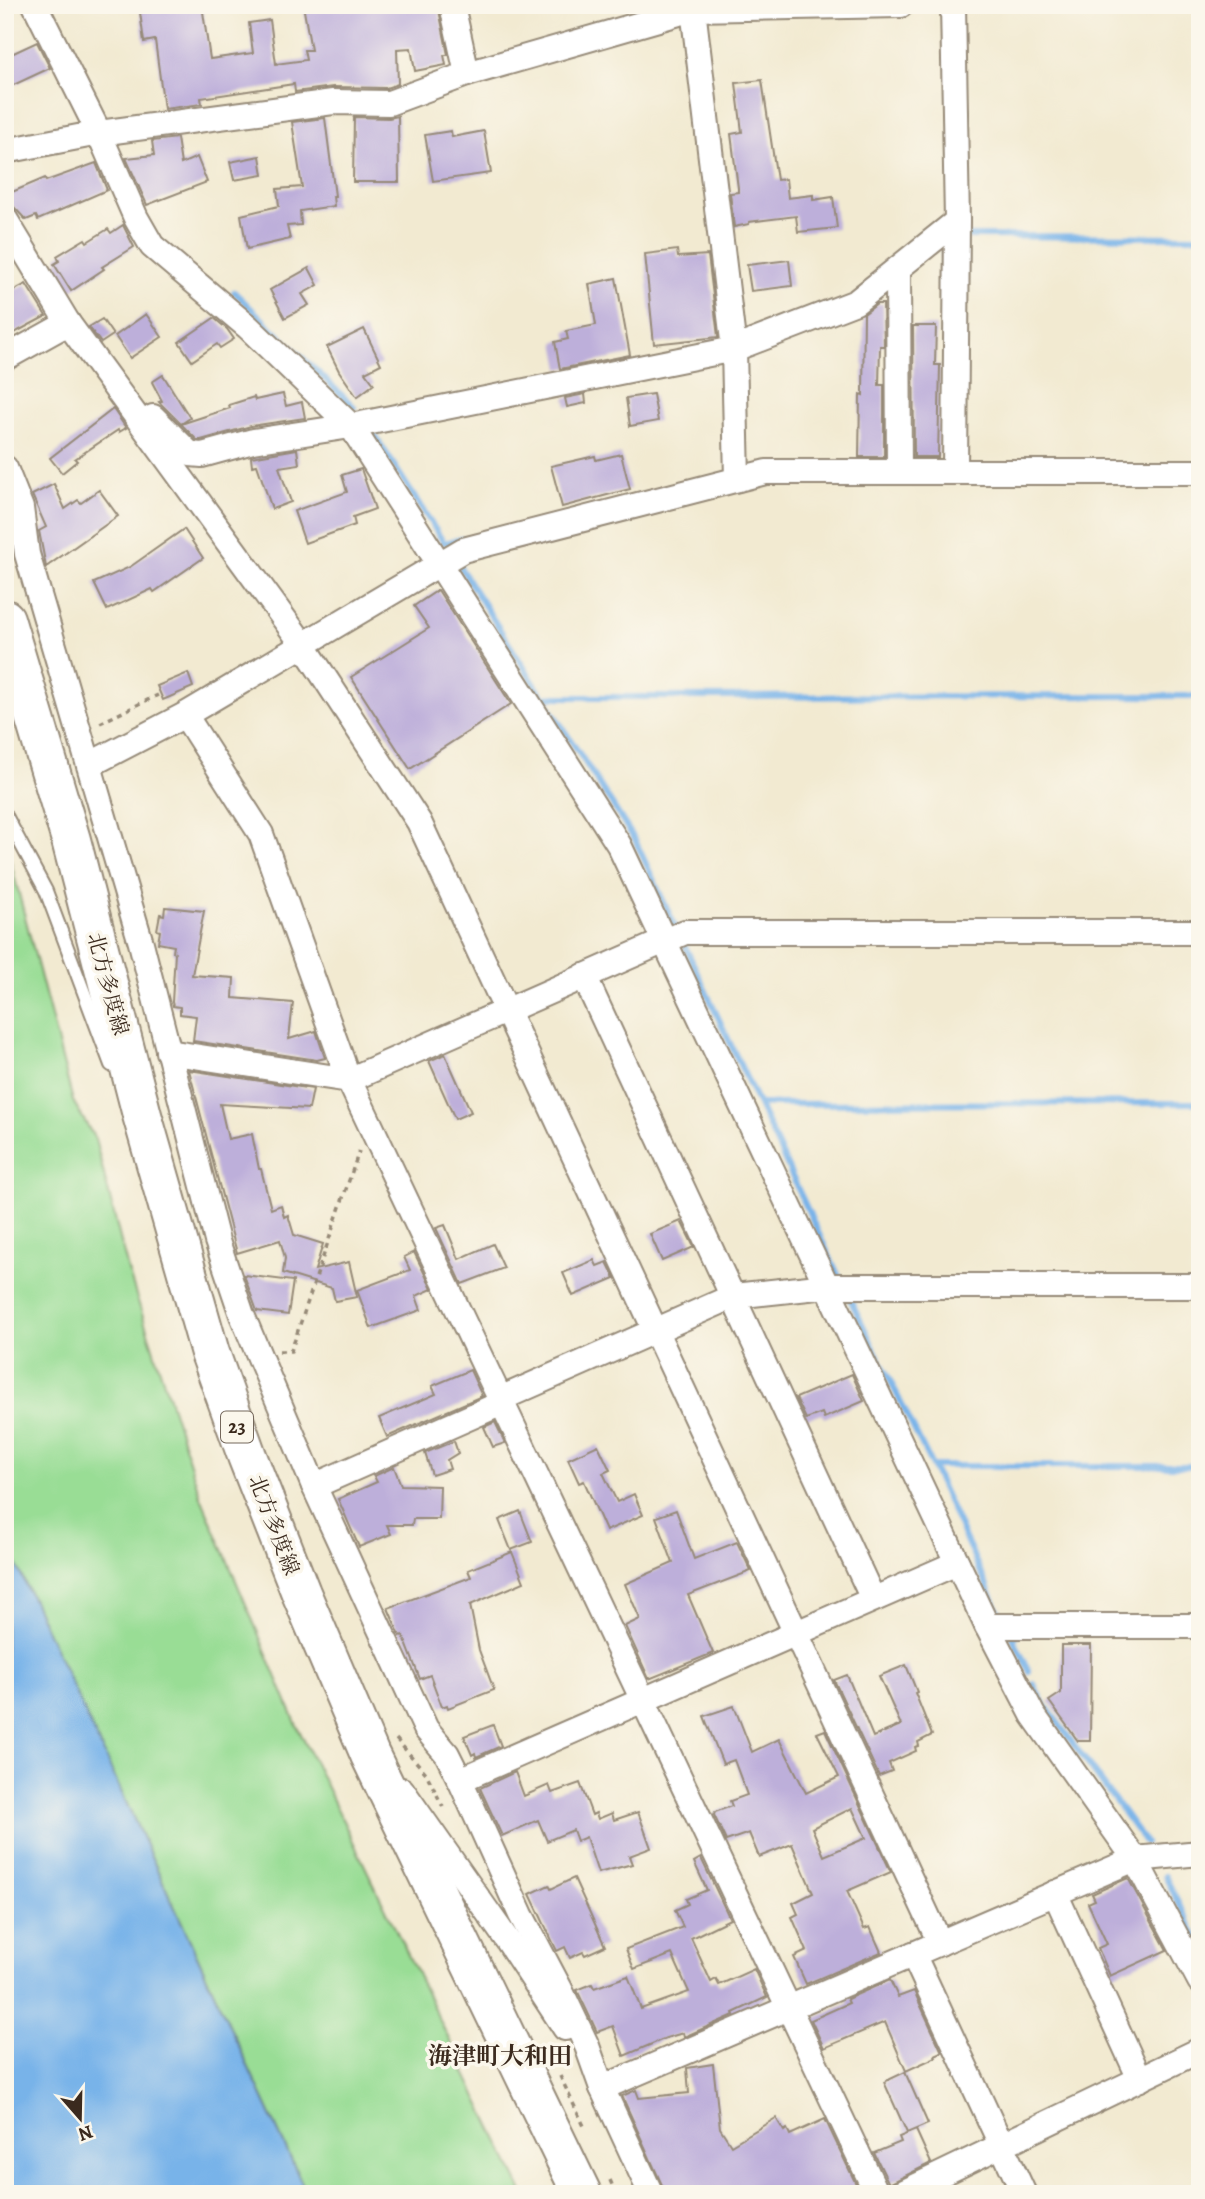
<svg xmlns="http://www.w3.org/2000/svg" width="1205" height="2199" viewBox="0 0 1205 2199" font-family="Alegreya,'Noto Serif JP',serif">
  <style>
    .green { fill: #99dd95; stroke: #6a845a; stroke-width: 2 }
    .water { fill: #78b3e9; stroke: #5a6e84; stroke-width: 2 }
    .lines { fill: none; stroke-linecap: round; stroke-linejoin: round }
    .stream { stroke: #78b3e9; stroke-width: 6 }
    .building { fill: #bdafda; fill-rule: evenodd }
    .service-casing { stroke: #968a78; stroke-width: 16 }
    .minor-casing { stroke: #968a78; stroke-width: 28 }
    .primary-casing { stroke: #968a78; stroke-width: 42 }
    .path { stroke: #968a78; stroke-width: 3.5; stroke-dasharray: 5 5; stroke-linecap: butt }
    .service { stroke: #fff; stroke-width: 12 }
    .minor { stroke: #fff; stroke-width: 24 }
    .primary { stroke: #fff; stroke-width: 38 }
    .labels { text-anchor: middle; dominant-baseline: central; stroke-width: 7; stroke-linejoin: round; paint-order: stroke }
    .shield { fill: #fbf7ec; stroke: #75685c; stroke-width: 2 }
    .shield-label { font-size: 19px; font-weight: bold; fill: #3b2a1e }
    .street-label { font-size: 21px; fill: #3b2a1e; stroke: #fbf7ec }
    .quarter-label { font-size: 24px; font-weight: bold; fill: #3b2a1e; stroke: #fbf7ec }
  </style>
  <rect width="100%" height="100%" fill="#fbf7ec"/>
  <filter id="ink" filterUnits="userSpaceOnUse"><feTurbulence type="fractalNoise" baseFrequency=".0143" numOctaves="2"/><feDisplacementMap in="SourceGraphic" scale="14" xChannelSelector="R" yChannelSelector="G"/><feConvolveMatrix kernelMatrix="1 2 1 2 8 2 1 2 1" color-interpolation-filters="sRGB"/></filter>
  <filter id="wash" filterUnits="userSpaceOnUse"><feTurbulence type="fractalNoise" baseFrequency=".00686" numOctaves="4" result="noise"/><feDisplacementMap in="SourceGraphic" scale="28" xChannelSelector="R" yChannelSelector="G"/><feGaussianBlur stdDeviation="1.57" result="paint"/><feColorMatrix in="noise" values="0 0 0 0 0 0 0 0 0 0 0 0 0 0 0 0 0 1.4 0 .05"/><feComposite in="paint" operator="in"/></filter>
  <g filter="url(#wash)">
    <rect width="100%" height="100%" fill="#f2ead1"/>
    <path class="green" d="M5,848l6,15 62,238 22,38 33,131 72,225 98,233 226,466h-217l-302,-654z"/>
    <path class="water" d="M5,1540l302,654h-302z"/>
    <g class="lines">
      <g class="stream">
        <path d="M968,236l232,1"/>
        <path d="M944,241v62"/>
        <path d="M234,292l120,115"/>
        <path d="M374,434l70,109 18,-4"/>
        <path d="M458,564l85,133 657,-1"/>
        <path d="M543,697l92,143 40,86"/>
        <path d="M683,942l156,335"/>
        <path d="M760,1104l440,-1"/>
        <path d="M849,1297l83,169 70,153"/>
        <path d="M932,1466h268"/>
        <path d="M1016,1636h-4l17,35"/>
        <path d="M1034,1684l8,17 103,141"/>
        <path d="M1165,1876l35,69"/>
      </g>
    </g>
    <g id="blocks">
      <g class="building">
        <path d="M139,5h63l8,54 43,-6 -4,-30 21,-3 6,44 30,-4 -2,-10h7l-8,-45h135l10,50h-4l2,10 -31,6 -4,-23 -14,1 1,35 -12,4 -53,-1 -38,5 -1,-8 -93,14 1,6 -38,5 -9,-69 -11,2z"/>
        <path d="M37,42l13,26 -45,21v-32z"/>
        <path d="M762,80l15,100 9,-1 2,19 25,-3v5l20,-3 4,31 -39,4 -2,-16 -47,6v2l-15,3 -4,-34 8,-1v-4l-7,-54 11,-2 -6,-49z"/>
        <path d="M398,116l1,66h-46l1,-65 35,1z"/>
        <path d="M325,118l10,78h-2l1,10 -34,5 1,14 -14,1 3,13 -43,10 -6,-34 38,-9 -2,-17 25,-2 -10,-65z"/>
        <path d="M451,131l1,6 32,-6 7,42 -58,8 -8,-46z"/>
        <path d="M177,138l4,26 16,-7 10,25 -60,23 -21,-47 28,-3 -2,-14z"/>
        <path d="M260,156l3,19 -29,5 -4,-18z"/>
        <path d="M96,163l11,27 -69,30 -2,-4 -10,4 -13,-14 -8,-2v-9l40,-17 1,3z"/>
        <path d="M123,225l11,22 -32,20 2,2 -33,22 -17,-27 5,-3 -2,-5 28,-17 2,3 21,-13 3,4z"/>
        <path d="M677,250l1,7 30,-2 10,82 -64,7 -9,-90z"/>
        <path d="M789,260l3,26 -41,5 -4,-26z"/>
        <path d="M309,268l9,17 -16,9 7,11 -24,13 -15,-28z"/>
        <path d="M616,278l14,77 -70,14 -5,-27 13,-3 -2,-8 30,-6 -7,-41z"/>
        <path d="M26,284l20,32 -41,22v-43z"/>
        <path d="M877,304h6l1,42h-4l-1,39h5v72h-25l1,-63 3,1 1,-81z"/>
        <path d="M146,314l16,23 -32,21 -15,-22z"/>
        <path d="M214,318l13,11 7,10 -14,9 -3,-4 -25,17 -13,-19z"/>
        <path d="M102,319l11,16 -12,8 -12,-16z"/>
        <path d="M913,326h23l-1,39h5l-2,92h-24z"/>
        <path d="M364,329l17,35 -16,8 9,12 -17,13 -18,-26 -12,-24z"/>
        <path d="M163,375l27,43 -9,6 -22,-22 3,-1 -10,-19z"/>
        <path d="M283,394l3,12 16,-4 3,16 -54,8 -50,14h-4l-16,-16 49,-16 -1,-3 25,-8 1,3z"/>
        <path d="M585,394l1,9 -19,4 -2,-9z"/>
        <path d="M653,394l5,27 -28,5 -4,-28z"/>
        <path d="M113,409l13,19 -7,4 -1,-2 -43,29 2,2 -15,12 -12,-15z"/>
        <path d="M297,449l2,15 -20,3 12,35 -19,7 -15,-44 -5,1 -1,-9z"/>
        <path d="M621,454l9,35 -68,18 -11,-41 44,-10 1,4z"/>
        <path d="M361,469l14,40 -22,8 2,8 -50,18 -11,-32 53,-19 -5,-17z"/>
        <path d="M54,484l11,25 13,-9 3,3 18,-13 19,26 -72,51 -7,-36 7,-4 -14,-32z"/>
        <path d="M184,529l19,29 -49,34 -2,-3 -45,21 -13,-27 36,-16z"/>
        <path d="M438,590l73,114 -101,65 -59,-92 78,-49 -15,-22z"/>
        <path d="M188,673l5,14 -30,13 -6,-14z"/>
        <path d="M165,907l39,4 -12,64 42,3 -1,20 60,5 -4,36 27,-8 9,27 -8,2 -124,-19 3,-25 -16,-2v-7l-7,-1 -1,-4 3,-49 -2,-1 1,-6 -16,-3 2,-12 -3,-1 3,-16 4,1z"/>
        <path d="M445,1054l26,58 -16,7 -26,-58z"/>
        <path d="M189,1070l124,19 -4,20 -89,-5 8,35 24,-5 7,35h2l10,40 10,-4 3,12 4,-2 6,20 29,9 -8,26 34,-8 8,35 -22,4 -3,-13 -49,-15 2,-15 -5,-18 -43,13z"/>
        <path d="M681,1221l13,26 -32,14 -12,-27z"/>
        <path d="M445,1225l14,34 34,-15 11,24 -42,16 -26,-56z"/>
        <path d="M414,1252l18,37 -16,7 5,14 -50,18 -14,-38 53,-20 -6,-13z"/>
        <path d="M594,1260l3,6 10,-4 8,16 -42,18 -10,-23z"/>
        <path d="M244,1275l49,6 -5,34 -31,-4z"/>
        <path d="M470,1370l12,26 -95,41 -8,-19 57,-24 -4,-8z"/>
        <path d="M852,1374l12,27 -40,17 -2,-5 -16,6 -10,-21z"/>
        <path d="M495,1422l10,21 -12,4 -9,-20z"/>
        <path d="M454,1441l4,12 -11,7 3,9 -18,6 -7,-22z"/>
        <path d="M598,1445l12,25 -7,3 14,29 17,-8 9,21 -37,16 -22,-50 -5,2 -11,-24z"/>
        <path d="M394,1467l7,18 39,1 -1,33h-26l-1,6h-25l4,9 -32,13 -21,-48 39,-17 -3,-6z"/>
        <path d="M676,1510l18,49 43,-17 14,29 -63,24 25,58 -64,26 -24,-53 15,-7 -15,-35 48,-21 -17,-46z"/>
        <path d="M520,1511l12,31 -21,8 -12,-30z"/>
        <path d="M512,1552l12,30 -54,23 9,45 15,40 -46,18 -1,-3 -5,2 -12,-32 -10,4 -17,-44 -3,1 -12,-28 83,-31 -3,-7z"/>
        <path d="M1061,1645h30l-1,96h-12l-29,-40 12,-8z"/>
        <path d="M906,1665l11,27 -2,1 17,42 -14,7 1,4 -4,1 1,4 -27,12 3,8 -13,5 -45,-96 13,-5 26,62 28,-12 -22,-49z"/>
        <path d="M734,1706l18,46 27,-13 27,54 33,-16 -22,-44 8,-3 66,142 -44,19 17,38 6,-2 11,25 -75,32 -12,-27 13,-6 -15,-34 6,-3 -5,-11 20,-10 -21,-49 -33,13 -10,-24 -23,8 -12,-26 1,-3 17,-6 -2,-5 17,-6 -13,-35 -11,4 -19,-48zM852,1808l14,30 -42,18 -12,-28z"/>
        <path d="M493,1725l8,21 -25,11 -1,-4 -3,2 -8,-19z"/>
        <path d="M515,1772l9,24 25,-11 3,8 28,-10 12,32 4,-2 2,6 14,-6 2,7 24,-8 13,36 -22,8 3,8 -34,9 -12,-36 -9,4 -4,-11 -26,11 -9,-21 -36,16 -22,-48z"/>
        <path d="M701,1858l29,61 -39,19 20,44 5,-3 3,6 35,-16 13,28 -34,16 1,2 -50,22 -1,-4 -17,5 -42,18 -11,-30 -16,6 -20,-42 15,-6 2,4 34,-12 13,33 48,-17 -17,-38 -38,15 -8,-20 57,-22 -8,-17 13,-6 -2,-5 21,-9 -13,-28z"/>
        <path d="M574,1878l31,68 -20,9 -2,-3 -13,6 -5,-11 -8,4 -27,-57 19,-9 2,4z"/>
        <path d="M1128,1878l39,72 -57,26 -12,-28 9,-4 -19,-41 7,-3 -3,-6z"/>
        <path d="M890,1980l8,17 16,-6 28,61 -7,3 1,2 -30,14 -21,-49 -61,26 -13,-28 38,-17 -2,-4z"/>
        <path d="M713,2064l7,64 11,17 45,-27 8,13 3,-2 3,6 35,-16 31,65 -16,10h-174l-44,-98 14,-6 3,8 50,-5 -2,-25z"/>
        <path d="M905,2072l23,52 -21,9 -23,-51z"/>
        <path d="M916,2130l15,33 -42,21 -15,-31 27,-11 -2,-5z"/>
      </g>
    </g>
  </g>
  <g filter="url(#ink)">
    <use href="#blocks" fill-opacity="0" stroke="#968a78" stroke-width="2"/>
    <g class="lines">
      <defs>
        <path id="service" d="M5,814l41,77 65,174"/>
        <g id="minor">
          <path d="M35,5l64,128 37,85 16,28 96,81 103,99 268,419 368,781 46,89 102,144 65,122"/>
          <path d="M452,5l15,69"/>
          <path d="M953,5l4,216 -2,251"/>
          <path d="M693,9l41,340 3,130"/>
          <path d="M5,151l94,-18 234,-31 56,1 78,-29 226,-65 208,-4"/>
          <path d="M5,219l63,104 236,323 115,176 521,1121"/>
          <path d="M898,269l1,203"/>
          <path d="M5,358l63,-35"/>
          <path d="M153,417l37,37 12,1 51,-14 98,-15 383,-77 122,-47 101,-81"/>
          <path d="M5,468l16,40 6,46 114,389 76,298 25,74 72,171 112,243 21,25 13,26 61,135 38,72 28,59 15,42 49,106"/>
          <path d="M185,715l76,119 88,246 528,1114"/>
          <path d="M89,765l96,-50 278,-165 303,-78h434"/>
          <path d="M584,976l289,623"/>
          <path d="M168,1052l181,28 336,-148h515"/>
          <path d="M500,1399l234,-103 93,-10h373"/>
          <path d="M314,1486l188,-83"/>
          <path d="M987,1626h213"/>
          <path d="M460,1780l497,-217"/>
          <path d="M402,1790l106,151 57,87"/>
          <path d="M1055,1893l85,186"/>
          <path d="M913,1954l111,240"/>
          <path d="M602,2088l533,-229 65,-6"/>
          <path d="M900,2194l300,-144"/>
        </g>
        <path id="primary" d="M5,619l66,221 71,275 68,238 37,103 54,137 69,162 212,439"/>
      </defs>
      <use href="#service" class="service-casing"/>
      <use href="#minor" class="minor-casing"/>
      <use href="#primary" class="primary-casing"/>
      <g class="path">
        <path d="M100,723l58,-28"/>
        <path d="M279,1351h12l68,-200"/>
        <path d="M396,1739l30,34 17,34"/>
        <path d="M560,2076l24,50"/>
        <path d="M610,2180l6,14"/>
      </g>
      <use href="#service" class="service"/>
      <use href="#minor" class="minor"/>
      <use href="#primary" class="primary"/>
    </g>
  </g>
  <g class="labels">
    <rect class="shield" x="221" y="1411.5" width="32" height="31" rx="5"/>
    <g class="shield-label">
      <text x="237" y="1427">23</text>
    </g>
    <g class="street-label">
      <text transform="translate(108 984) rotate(75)">北方多度線</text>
      <text transform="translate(274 1525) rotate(69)">北方多度線</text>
    </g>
    <g class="quarter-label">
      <text x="500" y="2056">海津町大和田</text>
    </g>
  </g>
  <rect width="1205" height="2199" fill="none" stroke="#fbf7ec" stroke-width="28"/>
  <g transform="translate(80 2118) rotate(160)" stroke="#fbf7ec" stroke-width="5" paint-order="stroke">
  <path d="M0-5L12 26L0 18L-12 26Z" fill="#3b2a1e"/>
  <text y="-10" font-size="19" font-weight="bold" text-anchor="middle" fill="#3b2a1e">N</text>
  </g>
</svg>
